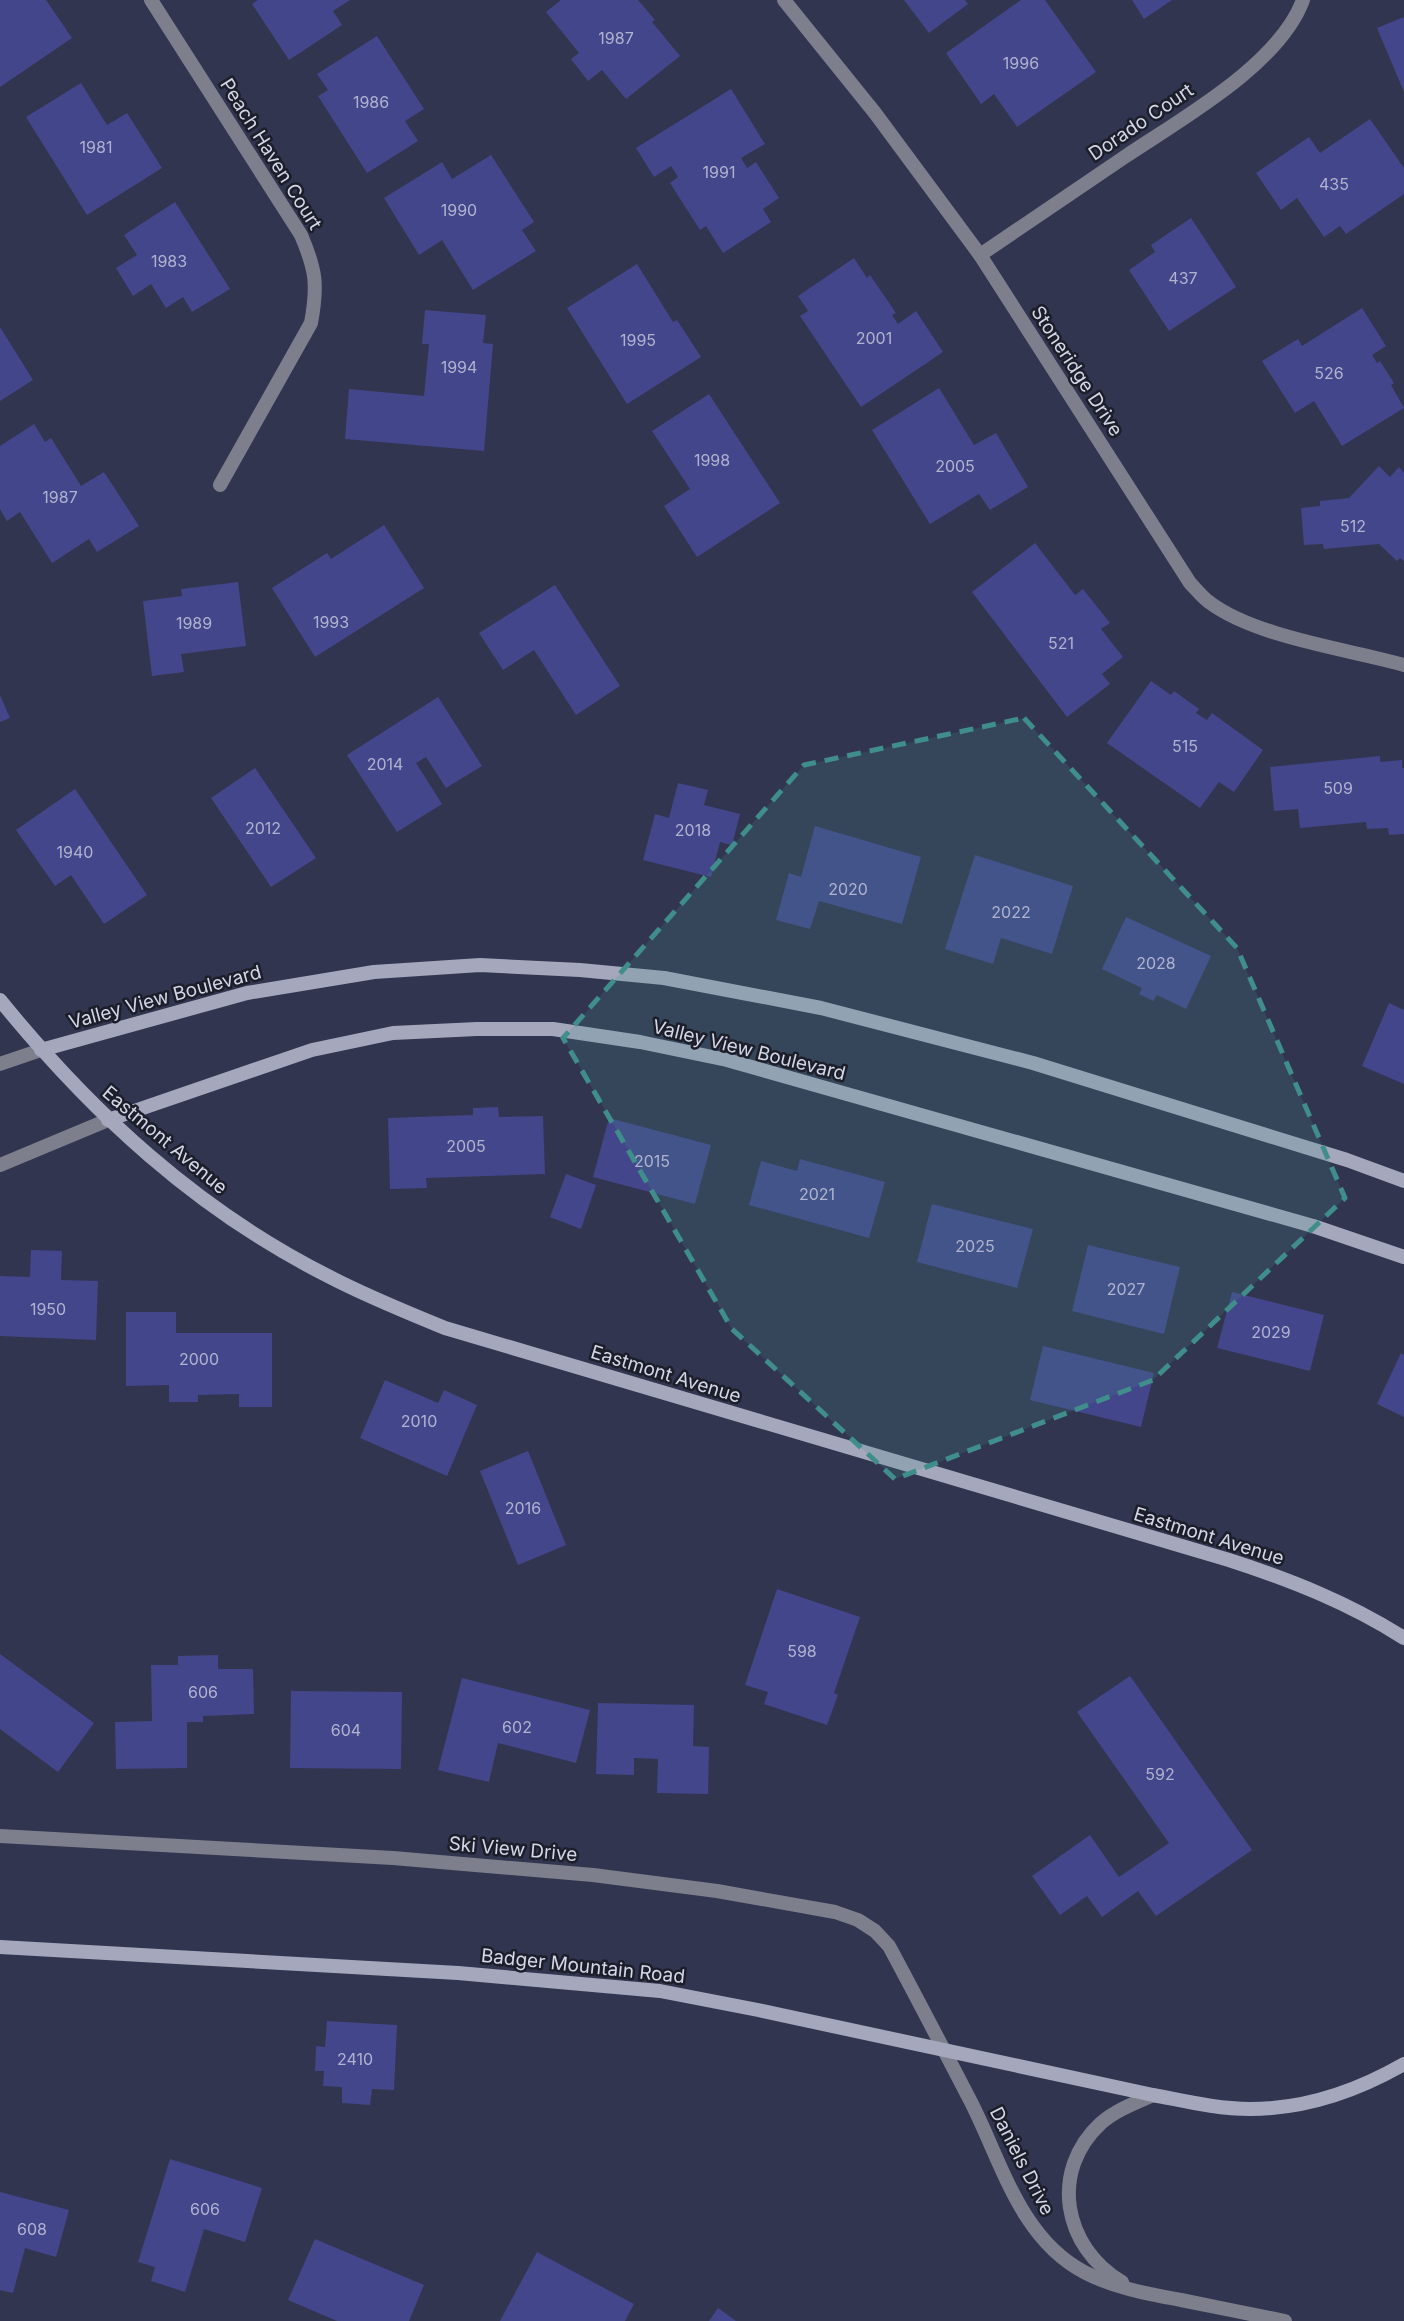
<svg xmlns="http://www.w3.org/2000/svg" width="1404" height="2321" viewBox="0 0 1404 2321" font-family="Inter,sans-serif">
  <style>
    .building { fill: #43468a }
    .lines { fill: none; stroke-linecap: round; stroke-linejoin: round }
    .street { stroke: #7d7f8d; stroke-width: 14 }
    .secondary { stroke: #a5a8bd; stroke-width: 14 }
    .marked { fill: #408e8c; fill-opacity: 0.2; stroke: #408e8c; stroke-width: 5; stroke-dasharray: 14 9; stroke-linejoin: round }
    .labels { text-anchor: middle; dominant-baseline: central; stroke-width: 5; stroke-linejoin: round; paint-order: stroke }
    .number-label { font-size: 16px; fill: #b0b3d0 }
    .street-label { font-size: 19px; fill: #d4d7e7; stroke: #1c1e2a }
  </style>
  <rect width="100%" height="100%" fill="#32354f"/>
  <g class="building">
    <path d="M0,0h46l26,38 -72,49z"/>
    <path d="M258,0h92l-17,11 9,14 -53,35 -37,-56z"/>
    <path d="M561,0h77l17,20 -3,2 28,34 -54,43 -24,-29 -14,11 -17,-22 8,-6 -33,-41z"/>
    <path d="M904,0h61l3,4 -39,29z"/>
    <path d="M1021,0h24l51,72 -79,55 -23,-33 -13,10 -35,-51z"/>
    <path d="M1132,0h40l-28,19z"/>
    <path d="M1404,17v75l-27,-64z"/>
    <path d="M377,36l47,73 -19,12 13,20 -51,32 -49,-77 10,-6 -11,-16z"/>
    <path d="M81,83l26,42 20,-12 35,55 -75,47 -61,-98z"/>
    <path d="M731,89l34,55 -24,14 6,10 9,-6 23,36 -16,11 8,13 -48,31 -17,-27 -6,4 -30,-47 8,-6 -7,-11 -17,11 -18,-29z"/>
    <path d="M1370,119l34,49v26l-58,40 -6,-8 -16,11 -27,-39 -16,12 -25,-37 53,-36 11,16z"/>
    <path d="M491,155l43,67 -12,8 14,21 -63,39 -31,-50 -23,15 -35,-57 58,-36 10,17z"/>
    <path d="M175,202l55,87 -38,23 -9,-15 -17,11 -15,-24 -18,12 -17,-28 21,-13 -13,-20z"/>
    <path d="M1191,218l45,69 -67,44 -40,-61 26,-18 -4,-7z"/>
    <path d="M854,258l13,20 3,-3 26,38 -4,2 6,9 18,-13 27,41 -82,55 -61,-91 8,-5 -10,-15z"/>
    <path d="M637,264l36,58 4,-2 24,37 -74,47 -60,-96z"/>
    <path d="M1362,308l24,38 -14,9 5,8 3,-2 14,22 -3,2 13,23 -62,38 -28,-45 -19,12 -33,-52 36,-22 4,7z"/>
    <path d="M425,310l61,5 -3,28 10,1 -9,107 -139,-12 4,-50 75,7 5,-52h-7z"/>
    <path d="M0,327l33,53 -33,21z"/>
    <path d="M939,388l35,57 22,-12 32,54 -38,23 -11,-16 -49,30 -58,-94z"/>
    <path d="M709,394l71,109 -83,54 -33,-51 26,-17 -38,-58z"/>
    <path d="M34,424l11,18 6,-4 30,48 23,-14 35,54 -42,26 -8,-13 -37,24 -32,-51 -13,9 -7,-12v-63z"/>
    <path d="M1379,466l11,11 9,-10 5,6v88l-4,-3 -3,3 -18,-17 -55,5 -1,-5 -19,1 -3,-37 19,-2v-5l29,-3z"/>
    <path d="M384,525l40,63 -109,69 -43,-69 55,-35 4,6z"/>
    <path d="M1035,543l40,52 8,-6 27,34 -9,6 22,28 -21,17 8,10 -43,33 -95,-125z"/>
    <path d="M238,582l8,64 -65,8 3,18 -32,4 -9,-75 39,-5 -1,-7z"/>
    <path d="M555,585l65,101 -44,29 -42,-65 -31,20 -24,-37z"/>
    <path d="M1151,681l20,14 3,-4 25,18 -3,4 11,7 5,-7 51,37 -29,42 -15,-10 -19,26 -93,-65z"/>
    <path d="M0,695l10,23 -10,4z"/>
    <path d="M438,697l44,69 -36,22 -20,-31 -10,6 26,41 -45,28 -50,-77z"/>
    <path d="M1380,756v6l22,-2v8h2v66l-15,1 -1,-7 -21,1 -1,-7 -66,6 -2,-19 -24,2 -4,-44z"/>
    <path d="M255,768l61,90 -45,29 -60,-89z"/>
    <path d="M678,783l30,7 -4,15 36,9 -8,31 -12,-3 -9,35 -68,-17 12,-46 14,4z"/>
    <path d="M75,789l72,106 -43,29 -33,-49 -16,11 -39,-56z"/>
    <path d="M815,826l106,31 -19,67 -83,-23 -9,28 -34,-9 13,-47 12,4z"/>
    <path d="M975,855l98,31 -21,68 -51,-16 -8,26 -48,-15z"/>
    <path d="M1126,917l85,39 -25,53 -29,-14 -4,6 -14,-7 3,-6 -40,-19z"/>
    <path d="M1389,1003l15,7v74l-42,-18z"/>
    <path d="M498,1107l1,10 44,-1 2,58 -119,4 1,10 -37,1 -2,-71 85,-3v-7z"/>
    <path d="M609,1118l102,27 -16,59 -102,-27z"/>
    <path d="M800,1159l85,23 -16,56 -120,-33 12,-44 36,10z"/>
    <path d="M566,1174l30,11 -15,44 -31,-12z"/>
    <path d="M932,1204l101,25 -16,59 -100,-26z"/>
    <path d="M1088,1245l92,22 -16,67 -92,-23z"/>
    <path d="M31,1250l31,1 -1,29 37,1 -2,59 -96,-4v-60l30,1z"/>
    <path d="M1232,1292l92,23 -14,56 -93,-23z"/>
    <path d="M126,1312h50v21h96v74h-33v-13l-41,1v7h-29v-17l-43,1z"/>
    <path d="M1043,1346l111,27 -13,54 -111,-27z"/>
    <path d="M1401,1353l3,2v62l-27,-13z"/>
    <path d="M385,1380l53,23 6,-13 33,15 -30,71 -87,-38z"/>
    <path d="M528,1451l38,94 -48,20 -38,-94z"/>
    <path d="M777,1589l83,28 -26,76 4,2 -11,30 -63,-21 4,-12 -23,-7z"/>
    <path d="M0,1654l94,69 -36,49 -58,-43z"/>
    <path d="M218,1655v14h35l1,45 -51,2v6h-16v46l-71,1 -1,-47 37,-1 -1,-56h27v-9z"/>
    <path d="M1130,1676l122,174 -96,66 -18,-25 -36,26 -15,-21 -27,19 -28,-39 58,-41 29,42 50,-34 -92,-131z"/>
    <path d="M462,1678l128,32 -14,53 -78,-20 -9,39 -51,-12z"/>
    <path d="M291,1691l111,1 -1,77 -111,-1z"/>
    <path d="M598,1703l96,2 -1,41 16,1 -1,47 -51,-1 1,-34 -24,-1v17l-38,-1z"/>
    <path d="M327,2021l70,4 -3,65 -22,-1 -2,16 -28,-2v-16l-19,-1 1,-15h-9l1,-25 9,1z"/>
    <path d="M170,2159l92,29 -17,54 -41,-13 -19,63 -34,-11 4,-14 -17,-5z"/>
    <path d="M0,2192l69,18 -13,47 -31,-9 -12,45 -13,-3z"/>
    <path d="M315,2239l109,46 -15,36h-72l-49,-21z"/>
    <path d="M537,2252l97,52 -9,17h-125z"/>
    <path d="M718,2308l18,13h-27z"/>
  </g>
  <g class="lines">
    <g class="street">
      <path d="M151,0l150,235c15,35 17,50 10,88l-91,162"/>
      <path d="M784,0l91,113 105,142 210,328c6,6 12,14 19,19 46,35 138,47 195,63"/>
      <path d="M980,255c48,-33 97,-66 146,-99 55,-37 153,-91 177,-156"/>
      <path d="M0,1064l41,-14"/>
      <path d="M0,1165l108,-45"/>
      <path d="M0,1836l393,22 200,17 124,16 118,21 23,8 17,11 14,15c28,52 55,104 82,156 31,61 49,136 113,170 30,16 64,22 97,28 35,7 69,14 104,21"/>
      <path d="M1122,2282c-59,-35 -73,-111 -21,-159 15,-13 34,-20 52,-28"/>
    </g>
    <g class="secondary">
      <path d="M0,1000c92,113 197,210 328,276 38,20 78,36 117,52l784,232c62,20 120,43 175,78"/>
      <path d="M41,1050l206,-57 127,-21 106,-7 100,5 84,8 157,30 212,55 314,97 57,21"/>
      <path d="M108,1120l204,-70 81,-17 84,-4h76l87,13 87,18 586,166 91,31"/>
      <path d="M0,1947l458,26 202,18 98,19 395,85c32,6 64,14 97,14 54,0 107,-18 154,-45"/>
    </g>
  </g>
  <path class="marked" d="M1024,718l213,230 108,250 -192,182 -258,99 -163,-150 -169,-291 241,-273z"/>
  <g class="labels">
    <g class="number-label">
      <text x="616" y="38">1987</text>
      <text x="1021" y="63">1996</text>
      <text x="371" y="102">1986</text>
      <text x="96" y="147">1981</text>
      <text x="719" y="172">1991</text>
      <text x="1334" y="184">435</text>
      <text x="459" y="210">1990</text>
      <text x="169" y="261">1983</text>
      <text x="1183" y="278">437</text>
      <text x="874" y="338">2001</text>
      <text x="638" y="340">1995</text>
      <text x="459" y="367">1994</text>
      <text x="1329" y="373">526</text>
      <text x="712" y="460">1998</text>
      <text x="955" y="466">2005</text>
      <text x="60" y="497">1987</text>
      <text x="1353" y="526">512</text>
      <text x="331" y="622">1993</text>
      <text x="194" y="623">1989</text>
      <text x="1061" y="643">521</text>
      <text x="1185" y="746">515</text>
      <text x="385" y="764">2014</text>
      <text x="1338" y="788">509</text>
      <text x="263" y="828">2012</text>
      <text x="693" y="830">2018</text>
      <text x="75" y="852">1940</text>
      <text x="848" y="889">2020</text>
      <text x="1011" y="912">2022</text>
      <text x="1156" y="963">2028</text>
      <text x="466" y="1146">2005</text>
      <text x="652" y="1161">2015</text>
      <text x="817" y="1194">2021</text>
      <text x="975" y="1246">2025</text>
      <text x="1126" y="1289">2027</text>
      <text x="48" y="1309">1950</text>
      <text x="1271" y="1332">2029</text>
      <text x="199" y="1359">2000</text>
      <text x="419" y="1421">2010</text>
      <text x="523" y="1508">2016</text>
      <text x="802" y="1651">598</text>
      <text x="203" y="1692">606</text>
      <text x="517" y="1727">602</text>
      <text x="346" y="1730">604</text>
      <text x="1160" y="1774">592</text>
      <text x="355" y="2059">2410</text>
      <text x="205" y="2209">606</text>
      <text x="32" y="2229">608</text>
    </g>
    <g class="street-label">
      <text transform="translate(1141 122) rotate(-34)">Dorado Court</text>
      <text transform="translate(271 154) rotate(58)">Peach Haven Court</text>
      <text transform="translate(1077 371) rotate(57)">Stoneridge Drive</text>
      <text transform="translate(165 997) rotate(-15)">Valley View Boulevard</text>
      <text transform="translate(749 1050) rotate(14)">Valley View Boulevard</text>
      <text transform="translate(165 1140) rotate(40)">Eastmont Avenue</text>
      <text transform="translate(666 1374) rotate(17)">Eastmont Avenue</text>
      <text transform="translate(1209 1536) rotate(17)">Eastmont Avenue</text>
      <text transform="translate(513 1849) rotate(5)">Ski View Drive</text>
      <text transform="translate(583 1966) rotate(6)">Badger Mountain Road</text>
      <text transform="translate(1022 2161) rotate(63)">Daniels Drive</text>
    </g>
  </g>
</svg>
